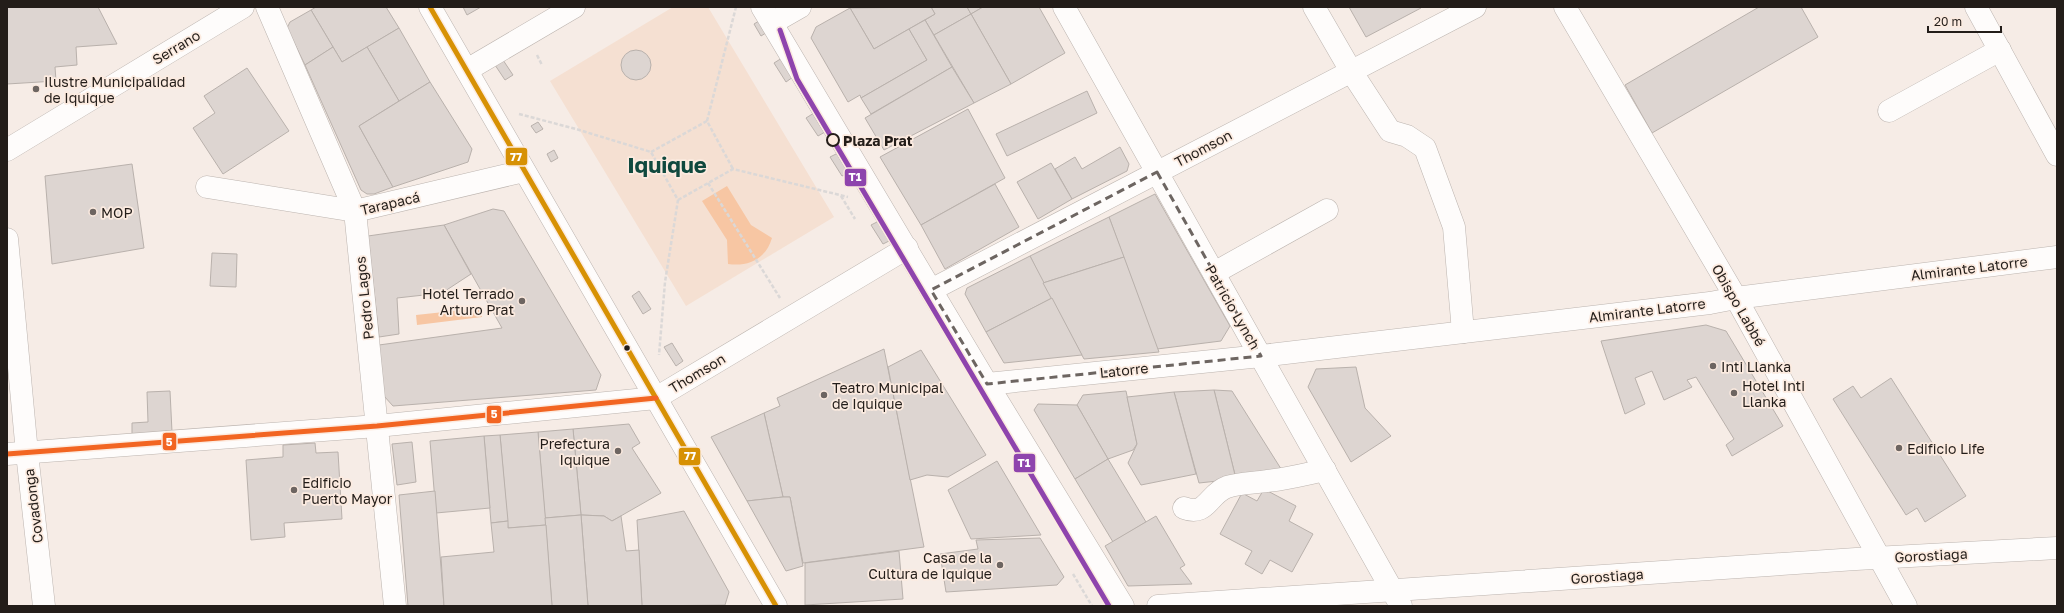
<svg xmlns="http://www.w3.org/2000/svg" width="2064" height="613" viewBox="0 0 2064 613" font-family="'Golos Text',sans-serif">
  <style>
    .green { fill: #f5e0d2 }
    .water { fill: #f7c6a3 }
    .building { fill: #ddd5d1; stroke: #b9b1ac }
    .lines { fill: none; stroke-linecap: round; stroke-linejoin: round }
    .minor-casing { stroke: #bcb4af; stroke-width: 23 }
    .path { stroke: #dbd8d7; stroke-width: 2.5; stroke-dasharray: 4 2; stroke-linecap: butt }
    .minor { stroke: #fefcfb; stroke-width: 22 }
    .bus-1-casing { stroke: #fcebe0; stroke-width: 8 }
    .bus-2-casing { stroke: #fcebe0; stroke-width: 8 }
    .bus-1 { stroke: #d79104; stroke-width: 5 }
    .bus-2 { stroke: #f26522; stroke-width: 5 }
    .tram-1-casing { stroke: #fcebe0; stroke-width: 8 }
    .tram-1 { stroke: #8e44ad; stroke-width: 5 }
    .marked { fill: none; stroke: #6d6561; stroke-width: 3; stroke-dasharray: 8 5; stroke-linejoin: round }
    .poi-dot { fill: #6d6561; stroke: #fcebe0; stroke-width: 1.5 }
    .stop-dot { fill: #fcebe0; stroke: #231d19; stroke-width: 2 }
    .bus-dot { fill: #231d19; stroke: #fcebe0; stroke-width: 1.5 }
    .labels { text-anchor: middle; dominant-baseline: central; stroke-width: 3.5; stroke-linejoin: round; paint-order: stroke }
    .street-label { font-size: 14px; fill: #231d19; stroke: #fcebe0 }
    .poi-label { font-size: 14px; fill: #231d19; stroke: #fcebe0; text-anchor: start }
    .stop-label { font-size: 14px; font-weight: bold; fill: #231d19; stroke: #fcebe0; text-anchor: start }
    .town-label { font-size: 22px; font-weight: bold; fill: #10493e; stroke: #fcebe0 }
    .line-badge { stroke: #fcebe0; stroke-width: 1.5 }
    .badge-label { font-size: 11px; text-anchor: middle; font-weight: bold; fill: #fff }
  </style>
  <rect width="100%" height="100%" fill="#f6ece6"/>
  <path class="green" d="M673,7h35l126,210 -148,89 -136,-225z"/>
  <g class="water">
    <path d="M727,186l24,39 21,13c-6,21 -24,29 -44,26l-1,-24 -25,-39z"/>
    <path d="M481,308l1,9 -65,8 -1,-10z"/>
  </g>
  <g class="building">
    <path d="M7,7h91l19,37 -41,3 1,18 -22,2 1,14 -49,3z"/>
    <path d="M316,7h70l13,21 -57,34 -31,-52z"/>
    <path d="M463,7h18l-14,8z"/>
    <path d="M931,7h36l4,7 -37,21 -9,-15 10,-6z"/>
    <path d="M931,7l4,7 -61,35 -24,-41z"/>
    <path d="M967,7h16l-12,7z"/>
    <path d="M983,7h56l26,46 -54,31 -40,-70z"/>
    <path d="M1349,7h71l1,1 -55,29z"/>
    <path d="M1759,7h42l17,30 -166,96 -27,-48z"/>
    <path d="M850,8l24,41 35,-20 18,31 -66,38 -1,-3 -12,7 -37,-64 5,-11z"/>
    <path d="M311,10l22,37 -28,18 -18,-37 3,-6z"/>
    <path d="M971,14l40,70 -37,19 -40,-68z"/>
    <path d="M762,19l7,12 -8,5 -7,-12z"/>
    <path d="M925,20l27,47 -81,47 -10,-16 66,-38 -18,-31z"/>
    <path d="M399,28l31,54 -31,19 -32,-54z"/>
    <path d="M333,47l9,15 25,-15 32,54 -40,25 34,61 -19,7h-7l-6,-4 -56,-125z"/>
    <circle cx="636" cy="65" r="15"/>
    <path d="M501,57l12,18 -8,5 -12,-18z"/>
    <path d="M782,58l11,19 -7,5 -12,-19z"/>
    <path d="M952,67l22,36 -90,47 -19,-32z"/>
    <path d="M247,68l42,63 -66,43 -30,-46 22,-15 -11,-17z"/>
    <path d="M430,82l42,67 -4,13 -75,25 -34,-61z"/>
    <path d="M1087,91l10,22 -90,43 -11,-22z"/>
    <path d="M968,109l37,69 -84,47 -41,-68z"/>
    <path d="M814,113l11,19 -7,4 -12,-18z"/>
    <path d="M538,122l5,7 -7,4 -5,-7z"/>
    <path d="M1120,147l9,17 -2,7 -55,28 -17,-30 20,-12 7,12z"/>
    <path d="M554,150l4,8 -7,4 -4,-8z"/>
    <path d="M838,153l12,19 -8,4 -12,-19z"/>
    <path d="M1051,163l21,36 -34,20 -21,-37z"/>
    <path d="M132,164l12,84 -92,16 -7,-88z"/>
    <path d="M995,184l24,43 -74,42 -24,-44z"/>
    <path d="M1155,194l75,132 -9,15 -64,8 -48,-132z"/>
    <path d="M493,209l11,2 97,164 -5,15 -203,16 -9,-10 -5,-51 123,-17 -58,-103z"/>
    <path d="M1109,217l15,40 -81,26 -13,-27z"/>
    <path d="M879,221l12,19 -8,4 -12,-19z"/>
    <path d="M444,225l27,49 -29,19 -45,5 2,36 -20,3 -11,-101z"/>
    <path d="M212,253l25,1 -1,33 -26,-1z"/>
    <path d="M1030,256l22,42 -66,34 -21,-38 2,-6z"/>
    <path d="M1124,257l35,95 -75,7 -41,-76z"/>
    <path d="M639,291l12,18 -8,5 -11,-18z"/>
    <path d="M1052,298l30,57 -78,8 -18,-31z"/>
    <path d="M1706,325l20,6 57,95 -51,30 -6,-11 8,-6 -38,-62 -9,3 5,7 -28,13 -12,-29 -17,7 10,26 -20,10 -24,-73z"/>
    <path d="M672,343l11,18 -7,5 -12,-19z"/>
    <path d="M884,349l40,198 -121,16 -13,-66h-7l-19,-84 16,-7 -3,-8z"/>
    <path d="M921,350l65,105 -38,22 -21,-2 -17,5 -22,-113z"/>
    <path d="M1356,367l9,41 26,28 -40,26 -43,-75 8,-18z"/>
    <path d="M1891,378l75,118 -41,26 -8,-14 -11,7 -73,-116 20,-13 8,12z"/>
    <path d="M1214,390l18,1 51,81 -47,7z"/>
    <path d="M1214,390l22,89 -37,4 -25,-91z"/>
    <path d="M170,391l2,41 -40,2v-11l16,-1 -1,-30z"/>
    <path d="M1126,391l11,53 -4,6 -25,9 -31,-54 6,-10z"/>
    <path d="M1174,392l22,82 -55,11 -13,-22 9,-19 -10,-47z"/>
    <path d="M1038,404l39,1 31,54 -33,20 -41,-69z"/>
    <path d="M764,413l19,84 -36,4 -36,-64z"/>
    <path d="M629,424l11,19 -8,5 29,45 -49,28 -8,-5 -23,-1 -8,-86z"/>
    <path d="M573,429l8,86 -36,3 -7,-86z"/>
    <path d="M538,432l8,93 -38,3 -8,-93z"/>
    <path d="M500,435l8,86 -17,2 -7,-87z"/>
    <path d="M484,436l6,72 -54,5 -6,-72z"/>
    <path d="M412,442l4,40 -19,3 -5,-41z"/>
    <path d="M315,443l1,10 22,-1 4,67 -58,4 1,14 -34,3 -5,-80 37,-3v-12z"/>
    <path d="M1108,459l38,63 -33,20 -38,-63z"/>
    <path d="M997,461l44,74 -70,4 -23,-49z"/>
    <path d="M1264,489l32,17 -7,15 24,13 -21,38 -22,-12 -8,14 -17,-10 7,-13 -32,-17 22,-41 15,8z"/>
    <path d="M435,491l9,115h-36l-9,-111z"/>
    <path d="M783,497h7l13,69 -17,5 -39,-70z"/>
    <path d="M684,511l45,81 -4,13 -83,1 -5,-86z"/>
    <path d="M581,515l23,1 8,5 9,-5 5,35 13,-1 3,56h-54z"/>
    <path d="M581,515l7,91h-36l-7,-88z"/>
    <path d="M1156,516l29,49 -5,3 12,16 -64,2 -23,-40z"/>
    <path d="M508,521v7l38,-3 6,81h-108l-3,-49 53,-5 -3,-29z"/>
    <path d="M1040,538l24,39 -7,8 -111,7 -6,-38 38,-5 -2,-9z"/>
    <path d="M899,551l4,48 -98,6v-42z"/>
  </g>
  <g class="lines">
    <defs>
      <g id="minor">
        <path d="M267,7l88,204 40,395"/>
        <path d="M430,7l346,599"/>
        <path d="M762,7l225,377 136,222"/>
        <path d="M1064,7l337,599"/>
        <path d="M1314,7l37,64 39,60 17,5 18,12 29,79 9,105"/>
        <path d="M1565,7l171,291 170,308"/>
        <path d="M1976,7l81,148"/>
        <path d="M772,23l28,-16"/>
        <path d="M467,70l107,-63"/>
        <path d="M1889,111l111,-61"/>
        <path d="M7,150l236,-143"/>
        <path d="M207,187l148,24 169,-40"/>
        <path d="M7,239l20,214 17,153"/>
        <path d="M1214,273l113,-63"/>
        <path d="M931,290l544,-283"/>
        <path d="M987,384l274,-28 449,-53 26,-5 321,-41"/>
        <path d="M7,454l370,-28 279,-28 251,-150"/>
        <path d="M1184,508c23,9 24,-14 43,-21 12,-4 28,-4 40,-6 20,-2 39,-7 58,-11"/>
        <path d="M1158,606l698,-47 201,-11"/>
      </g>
    </defs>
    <use href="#minor" class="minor-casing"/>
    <g class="path">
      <path d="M537,55l5,10"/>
      <path d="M519,114l57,15 75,23 27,48 -13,82 -6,73"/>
      <path d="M707,121l29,-114"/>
      <path d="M651,152l56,-31 26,48"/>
      <path d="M708,183l72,115"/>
      <path d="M841,196l14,23"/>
      <path d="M678,200l55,-31 115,28"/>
      <path d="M1073,574l19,32"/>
    </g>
    <use href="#minor" class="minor"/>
    <defs>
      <path id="bus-1" d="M430,7l346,599"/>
      <path id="bus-2" d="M7,454l370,-28 279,-28"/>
    </defs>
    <use href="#bus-1" class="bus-1-casing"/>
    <use href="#bus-2" class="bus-2-casing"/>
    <use href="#bus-1" class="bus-1"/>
    <use href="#bus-2" class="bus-2"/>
    <defs>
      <path id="tram-1" d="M780,30l17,49 312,527"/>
    </defs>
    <use href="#tram-1" class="tram-1-casing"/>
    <use href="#tram-1" class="tram-1"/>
  </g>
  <path class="marked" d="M1157,172l104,184 -274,28 -56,-94z"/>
  <g class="poi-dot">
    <circle cx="36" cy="89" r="4"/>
    <circle cx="93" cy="212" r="4"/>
    <circle cx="522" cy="301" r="4"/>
    <circle cx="1713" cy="366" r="4"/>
    <circle cx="1734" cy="393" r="4"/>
    <circle cx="824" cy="395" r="4"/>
    <circle cx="1899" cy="448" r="4"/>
    <circle cx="618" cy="451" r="4"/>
    <circle cx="294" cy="490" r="4"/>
    <circle cx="1000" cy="565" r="4"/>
  </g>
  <circle class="stop-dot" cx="833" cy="140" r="6"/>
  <circle class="bus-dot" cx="627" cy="348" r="3.5"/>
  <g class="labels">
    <g class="street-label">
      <text transform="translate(176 47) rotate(-31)">Serrano</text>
      <text transform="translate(1203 148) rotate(-28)">Thomson</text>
      <text transform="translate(390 203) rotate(-13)">Tarapacá</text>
      <text transform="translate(1969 268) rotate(-7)">Almirante Latorre</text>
      <text transform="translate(364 298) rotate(-96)">Pedro Lagos</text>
      <text transform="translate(1739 305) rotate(60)">Obispo Labbé</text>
      <text transform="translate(1233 307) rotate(60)">Patricio Lynch</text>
      <text transform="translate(1647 310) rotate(-7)">Almirante Latorre</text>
      <text transform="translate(1124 370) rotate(-6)">Latorre</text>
      <text transform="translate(697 373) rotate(-31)">Thomson</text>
      <text transform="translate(33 506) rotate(-97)">Covadonga</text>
      <text transform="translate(1931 555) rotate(-3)">Gorostiaga</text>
      <text transform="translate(1607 576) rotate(-4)">Gorostiaga</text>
    </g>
    <g class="poi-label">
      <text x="44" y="81">Ilustre Municipalidad<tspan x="44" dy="16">de Iquique</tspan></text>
      <text x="101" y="212">MOP</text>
      <text x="514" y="293" text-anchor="end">Hotel Terrado<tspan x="514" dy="16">Arturo Prat</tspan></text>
      <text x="1721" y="366">Inti Llanka</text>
      <text x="1742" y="385">Hotel Inti<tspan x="1742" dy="16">Llanka</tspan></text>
      <text x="832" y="387">Teatro Municipal<tspan x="832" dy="16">de Iquique</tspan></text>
      <text x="610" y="443" text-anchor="end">Prefectura<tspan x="610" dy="16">Iquique</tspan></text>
      <text x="1907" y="448">Edificio Life</text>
      <text x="302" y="482">Edificio<tspan x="302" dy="16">Puerto Mayor</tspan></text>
      <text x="992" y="557" text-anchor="end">Casa de la<tspan x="992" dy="16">Cultura de Iquique</tspan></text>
    </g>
    <g class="stop-label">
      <text x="843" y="140">Plaza Prat</text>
    </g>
    <g class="town-label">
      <text x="667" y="164">Iquique</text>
    </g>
  </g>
  <g class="line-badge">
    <rect x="505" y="147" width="23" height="19" rx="4" fill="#d79104"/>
    <rect x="844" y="168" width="23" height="19" rx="4" fill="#8e44ad"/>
    <rect x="486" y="405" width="16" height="19" rx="4" fill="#f26522"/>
    <rect x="162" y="432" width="15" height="19" rx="4" fill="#f26522"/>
    <rect x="678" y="447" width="23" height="19" rx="4" fill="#d79104"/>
    <rect x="1013" y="453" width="23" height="20" rx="4" fill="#8e44ad"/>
  </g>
  <g class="badge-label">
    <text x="516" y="161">77</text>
    <text x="855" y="181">T1</text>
    <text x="494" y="418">5</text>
    <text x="169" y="446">5</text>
    <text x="690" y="460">77</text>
    <text x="1024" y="467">T1</text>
  </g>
  <rect width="2064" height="613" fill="none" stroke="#231d19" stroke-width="16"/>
  <path d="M1928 26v6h73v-6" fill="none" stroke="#231d19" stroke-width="2"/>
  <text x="1934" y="26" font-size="12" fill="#231d19" stroke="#fcebe0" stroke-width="3" paint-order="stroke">20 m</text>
</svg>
